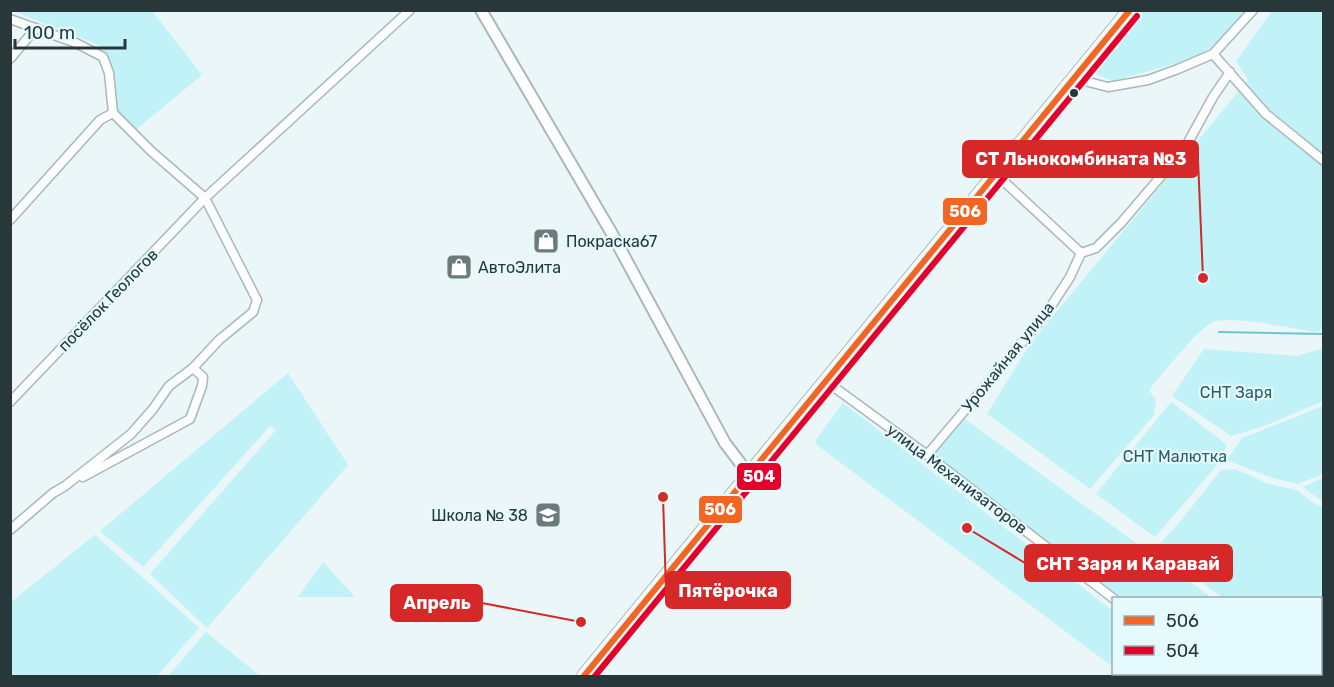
<svg xmlns="http://www.w3.org/2000/svg" width="1334" height="687" viewBox="0 0 1334 687" font-family="Rubik,sans-serif">
  <style>
    .green { fill: #c0f2f8 }
    .lines { fill: none; stroke-linecap: round; stroke-linejoin: round }
    .stream { stroke: #6ac6d0; stroke-width: 2 }
    .minor-casing { stroke: #abb7b8; stroke-width: 11 }
    .tertiary-casing { stroke: #abb7b8; stroke-width: 14 }
    .primary-casing { stroke: #abb7b8; stroke-width: 16 }
    .minor { stroke: #fcfefe; stroke-width: 8 }
    .tertiary { stroke: #fcfefe; stroke-width: 10 }
    .primary { stroke: #fcfefe; stroke-width: 14 }
    .bus-1-casing { stroke: #e4fafd; stroke-width: 10 }
    .bus-2-casing { stroke: #e4fafd; stroke-width: 10 }
    .bus-1 { stroke: #f26522; stroke-width: 6 }
    .bus-2 { stroke: #e4002b; stroke-width: 6 }
    .bus-dot { fill: #283739; stroke: #e4fafd; stroke-width: 2 }
    .labels { text-anchor: middle; dominant-baseline: central; stroke-width: 4.5; stroke-linejoin: round; paint-order: stroke }
    .poi-label { font-size: 16px; fill: #283739; stroke: #e4fafd; text-anchor: start }
    .street-label { font-size: 16px; fill: #283739; stroke: #e4fafd }
    .park-label { font-size: 16px; fill: #2c5e64; stroke: #e4fafd }
    .leader { fill: none; stroke: #d62828; stroke-width: 2 }
    .callout-dot { fill: #d62828; stroke: #e4fafd; stroke-width: 2 }
    .callout { fill: #d62828; stroke: #d62828; stroke-width: 2 }
    .callout-label { font-size: 18px; text-anchor: middle; font-weight: bold; fill: #fff }
    .line-badge { stroke: #e4fafd; stroke-width: 2 }
    .badge-label { font-size: 16px; text-anchor: middle; font-weight: bold; fill: #fff }
  </style>
  <rect width="100%" height="100%" fill="#eaf6f7"/>
  <g class="green">
    <path d="M13,11h139l50,64 -69,57 -20,-26 1,-32 -13,-28z"/>
    <path d="M1144,11h107l-8,9 -44,37 -86,24 -20,-8z"/>
    <path d="M1272,11h51v318l-7,3c-23,-3 -83,-17 -103,-10 -14,5 -53,55 -64,68l7,10 -2,15 -64,74 -103,-75 43,-70 218,-264 -12,-19z"/>
    <path d="M1323,348v53l-59,25 -33,10 -59,-40 32,-47 93,7z"/>
    <path d="M288,373l60,92 -141,163 -57,-54 126,-144 -6,-4 -127,141 -43,-36z"/>
    <path d="M1171,402l56,43 -11,21 -61,71 -59,-43z"/>
    <path d="M843,403l270,208v56l-296,-222 -2,-4z"/>
    <path d="M1323,406v68l-25,10 -26,-6 -45,-18 15,-22z"/>
    <path d="M965,419l247,179h-98l-185,-139z"/>
    <path d="M1235,469l34,15 28,6 18,14 8,3v169h-109l-4,-2h110v-76h-97l-68,-49 24,-26 42,-53z"/>
    <path d="M1323,478v24l-20,-15z"/>
    <path d="M95,535l104,93 -42,48h-146v-74z"/>
    <path d="M323,562l32,35h-57z"/>
    <path d="M206,632l54,44h-92z"/>
    <path d="M1122,674h73l4,2h-72z"/>
  </g>
  <g class="lines">
    <path class="stream" d="M1219,332l105,2"/>
    <defs>
      <g id="minor">
        <path d="M10,19l66,24 27,14 6,16 4,40"/>
        <path d="M1213,54l53,60 58,47"/>
        <path d="M10,59l26,-31"/>
        <path d="M1073,78l35,9 40,-7 30,-11 35,-15 40,-44"/>
        <path d="M997,175l84,78"/>
        <path d="M10,220l90,-100 13,-7 38,38 54,47 52,102 -4,12 -34,28 -26,28 -24,18 -16,23 -22,25 -66,52 -12,7 -43,37"/>
        <path d="M827,382l100,73 187,144"/>
        <path d="M10,402l195,-204 205,-188"/>
        <path d="M927,455l119,-141 24,-37 11,-24 15,-5 25,-25 64,-75 28,-51 17,-25"/>
        <path d="M83,477l107,-58 12,-33 1,-9 -10,-9"/>
        <path d="M1209,674l4,2"/>
      </g>
      <path id="tertiary" d="M481,10l130,222 114,211 25,33"/>
      <path id="primary" d="M584,676l546,-666"/>
    </defs>
    <use href="#minor" class="minor-casing"/>
    <use href="#tertiary" class="tertiary-casing"/>
    <use href="#primary" class="primary-casing"/>
    <use href="#minor" class="minor"/>
    <use href="#tertiary" class="tertiary"/>
    <use href="#primary" class="primary"/>
    <defs>
      <path id="bus-1" d="M584,676l546,-666"/>
      <path id="bus-2" d="M595,676l542,-660"/>
    </defs>
    <use href="#bus-1" class="bus-1-casing"/>
    <use href="#bus-2" class="bus-2-casing"/>
    <use href="#bus-1" class="bus-1"/>
    <use href="#bus-2" class="bus-2"/>
  </g>
  <defs>
    <symbol id="shop-square" viewBox="-11 -11 22 22"><rect x="-9" y="-9" width="18" height="18" rx="4" fill="#6c7a7c" stroke="#e4fafd"/><path d="M-5-2.5h2.3a2.7 3.5 0 0 1 5.4 0H5L5.5 6h-11ZM-1.5-2.5h3a1.5 2.3 0 0 0-3 0Z" fill="#fff"/></symbol>
    <symbol id="school-square" viewBox="-11 -11 22 22"><rect x="-9" y="-9" width="18" height="18" rx="4" fill="#6c7a7c" stroke="#e4fafd"/><path d="M0-5L7-2L0 1L-7-2ZM-4 1L0 2.5L4 1V4Q0 6-4 4Z" fill="#fff"/></symbol>
  </defs>
  <g fill-rule="evenodd">
    <use href="#shop-square" x="531" y="226" width="30" height="30"/>
    <use href="#shop-square" x="444" y="252" width="30" height="30"/>
    <use href="#school-square" x="533" y="500" width="30" height="30"/>
  </g>
  <circle class="bus-dot" cx="1074" cy="93" r="5"/>
  <g class="labels">
    <g class="poi-label">
      <text x="566" y="241">Покраска67</text>
      <text x="478" y="267">АвтоЭлита</text>
      <text x="528" y="515" text-anchor="end">Школа № 38</text>
    </g>
    <g class="street-label">
      <text transform="translate(108 300) rotate(-46)">посёлок Геологов</text>
      <text transform="translate(1008 357) rotate(-51)">Урожайная улица</text>
      <text transform="translate(957 479) rotate(37)">улица Механизаторов</text>
    </g>
    <g class="park-label">
      <text x="1236" y="392">СНТ Заря</text>
      <text x="1175" y="456">СНТ Малютка</text>
    </g>
  </g>
  <path class="leader" d="M1203 278L1198 159M967 528L1025 563M663 497L666 590M581 622L482 603"/>
  <g class="callout-dot">
    <circle cx="1203" cy="278" r="6"/>
    <circle cx="967" cy="528" r="6"/>
    <circle cx="663" cy="497" r="6"/>
    <circle cx="581" cy="622" r="6"/>
  </g>
  <g class="callout">
    <rect x="963" y="141" width="235" height="36" rx="6"/>
    <rect x="1025" y="545" width="207" height="36" rx="6"/>
    <rect x="666" y="572" width="124" height="36" rx="6"/>
    <rect x="391" y="585" width="91" height="36" rx="6"/>
  </g>
  <g class="callout-label">
    <text x="1081" y="165">СТ Льнокомбината №3</text>
    <text x="1128" y="570">СНТ Заря и Каравай</text>
    <text x="728" y="597">Пятёрочка</text>
    <text x="437" y="609">Апрель</text>
  </g>
  <g class="line-badge">
    <rect x="942" y="197" width="46" height="29" rx="6" fill="#f26522"/>
    <rect x="736" y="462" width="46" height="29" rx="6" fill="#e4002b"/>
    <rect x="698" y="495" width="45" height="29" rx="6" fill="#f26522"/>
  </g>
  <g class="badge-label">
    <text x="965" y="217">506</text>
    <text x="759" y="482">504</text>
    <text x="720" y="515">506</text>
  </g>
  <rect width="1334" height="687" fill="none" stroke="#283739" stroke-width="24"/>
  <rect x="1112" y="597" width="210" height="78" fill="#e4fafd" stroke="#99acaf" stroke-width="1.5"/>
  <rect x="1124" y="616" width="30" height="9" fill="#f26522" stroke="#99acaf" stroke-width="1.5"/>
  <text x="1166" y="627" font-size="18" fill="#283739">506</text>
  <rect x="1124" y="646" width="30" height="9" fill="#e4002b" stroke="#99acaf" stroke-width="1.5"/>
  <text x="1166" y="657" font-size="18" fill="#283739">504</text>
  <path d="M15 39v9h110v-9" fill="none" stroke="#283739" stroke-width="3"/>
  <text x="24" y="39" font-size="18" fill="#283739" stroke="#e4fafd" stroke-width="4.5" paint-order="stroke">100 m</text>
</svg>
